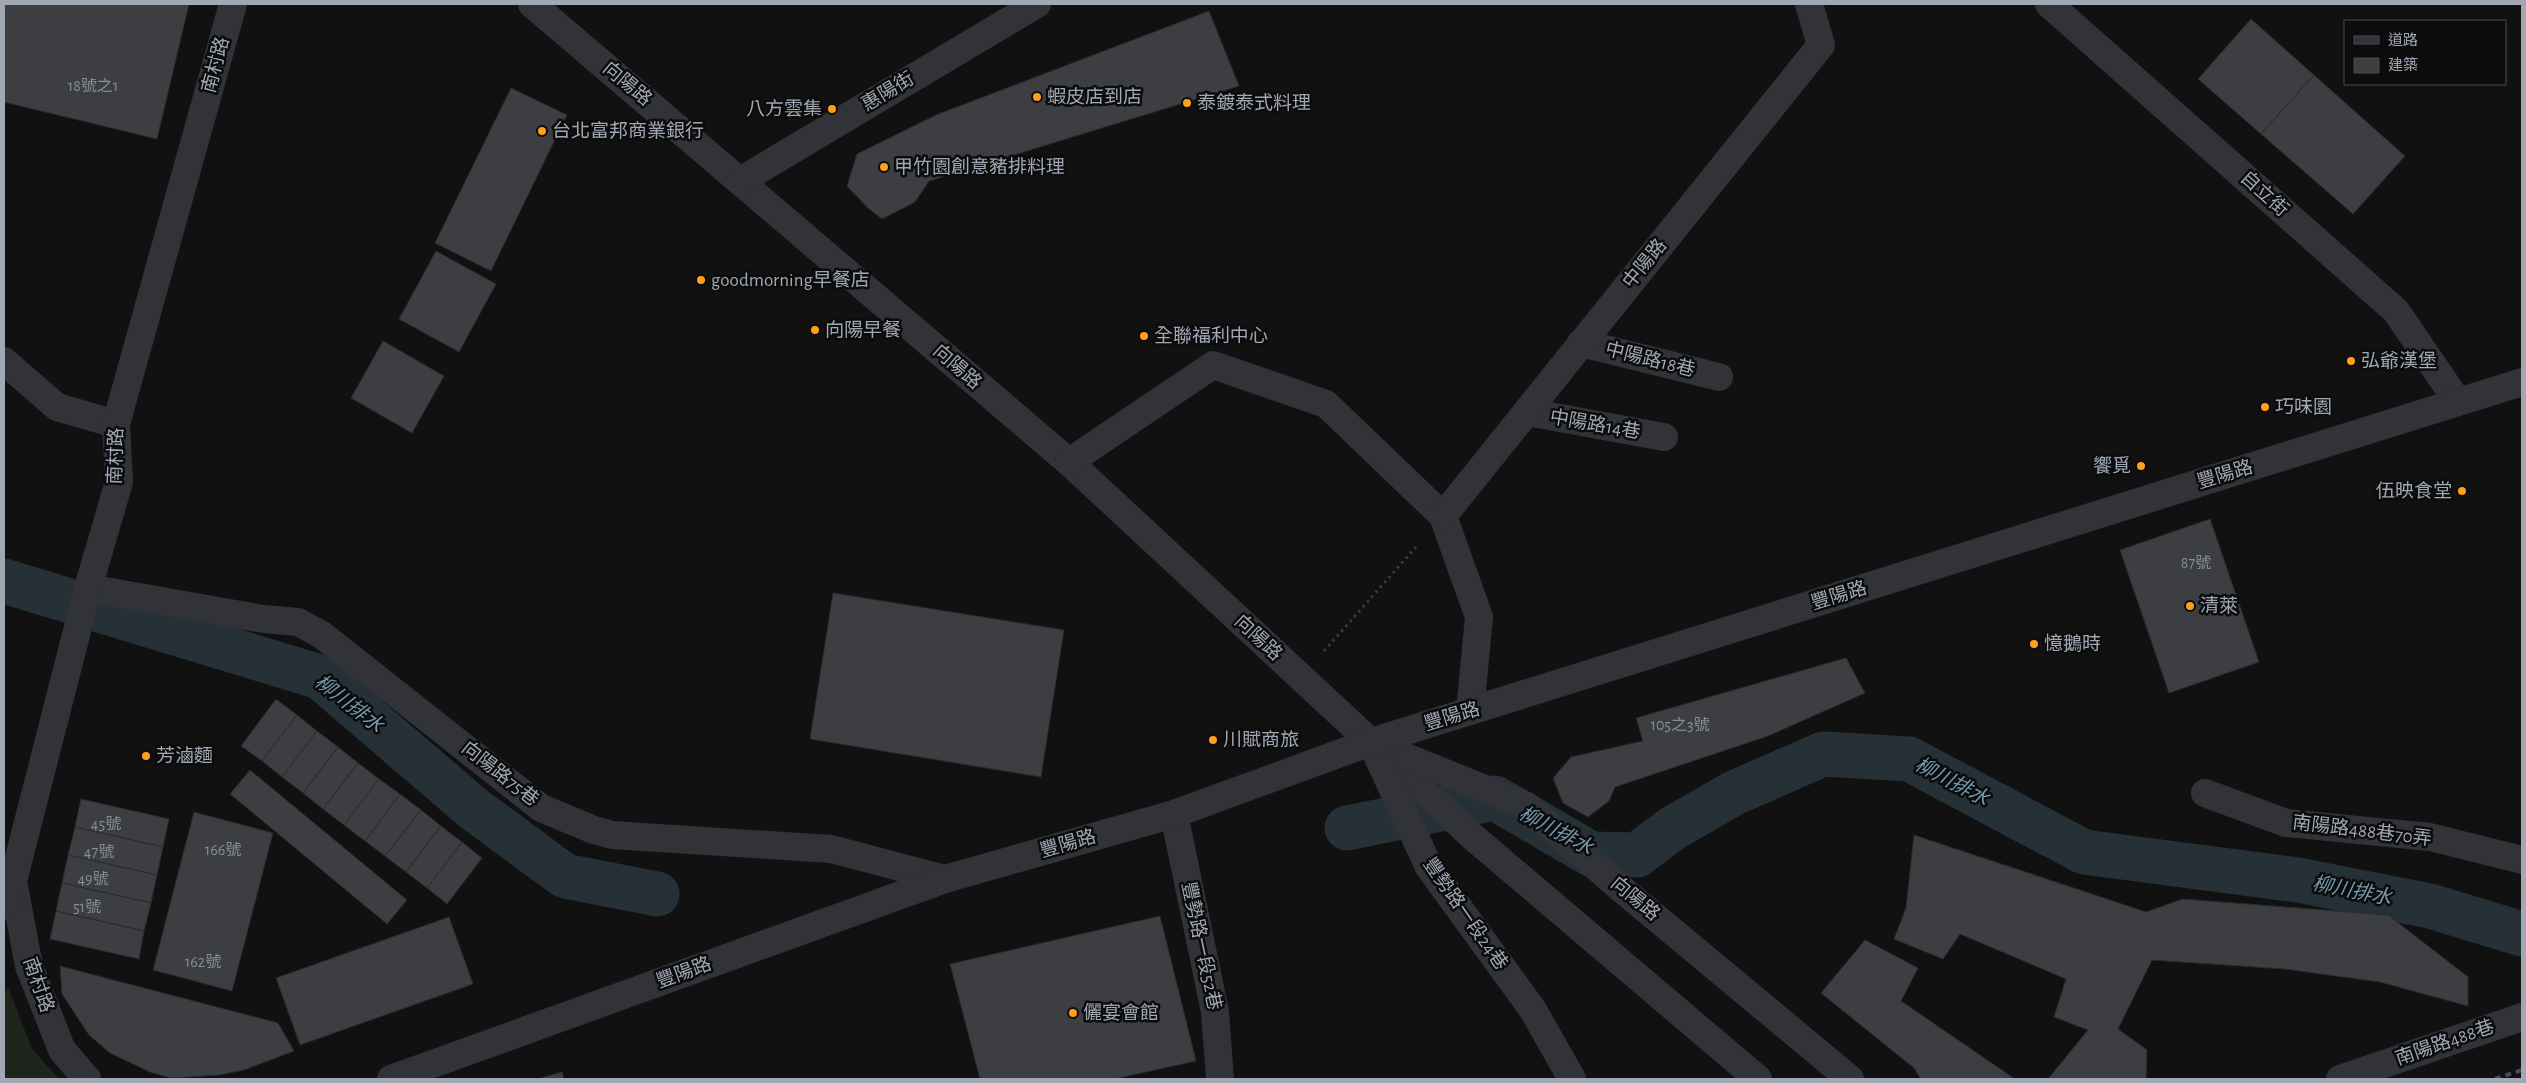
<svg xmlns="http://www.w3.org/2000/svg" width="2526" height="1083" viewBox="0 0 2526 1083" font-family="'Alegreya Sans','Noto Sans TC',sans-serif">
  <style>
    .green { fill: #1d251d }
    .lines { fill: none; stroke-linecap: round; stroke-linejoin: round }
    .canal { stroke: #263137; stroke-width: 45 }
    .building { fill: #3c3e42; stroke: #2a2b2f }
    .path { stroke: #373a3f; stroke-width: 3; stroke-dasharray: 2.5 4; stroke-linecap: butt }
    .minor { stroke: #313338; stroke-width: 28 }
    .rail { stroke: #484b51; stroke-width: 4; stroke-dasharray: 6 5; stroke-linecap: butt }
    .poi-dot { fill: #ff9f1c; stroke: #0c0c0d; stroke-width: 2 }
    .labels { text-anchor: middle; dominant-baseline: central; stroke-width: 5; stroke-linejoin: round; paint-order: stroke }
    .number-label { font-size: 16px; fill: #878e98 }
    .street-label { font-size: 19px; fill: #a0a8b4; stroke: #0c0c0d }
    .poi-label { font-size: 19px; fill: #a0a8b4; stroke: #0c0c0d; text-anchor: start }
    .water-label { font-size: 20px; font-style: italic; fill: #749bb3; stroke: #0c0c0d }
  </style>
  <rect width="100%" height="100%" fill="#111112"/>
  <path class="green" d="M8,987l24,62 27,30h-55v-84z"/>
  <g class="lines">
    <g class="canal">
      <path d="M4,581l316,96 154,132 91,67 92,18"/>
      <path d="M1347,828l148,-30 96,56 46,1 36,-27 61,-35 89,-39 86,5 175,93 214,28 132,26 92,28"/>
    </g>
  </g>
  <g class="building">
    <path d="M4,4h185l-32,135 -153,-37z"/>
    <path d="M1209,11l30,75 -310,95 -14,21 -33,17 -14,-11 -21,-22 10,-32 79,-39z"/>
    <path d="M2251,19l63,56 -53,59 -63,-55z"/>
    <path d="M2314,75l91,81 -52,58 -92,-80z"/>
    <path d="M511,88l56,27 -76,156 -56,-28z"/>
    <path d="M436,251l60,33 -37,68 -60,-33z"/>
    <path d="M383,341l61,35 -32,57 -61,-35z"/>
    <path d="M2210,519l49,143 -90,31 -49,-143z"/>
    <path d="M833,593l231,37 -23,147 -231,-38z"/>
    <path d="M1846,658l19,35 -97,43 -153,51 -6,14 -21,16 -25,-14 -10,-25 18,-21 72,-16 -7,-23z"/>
    <path d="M276,699l21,16 -35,46 -21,-15z"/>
    <path d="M297,715l20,16 -35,46 -20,-16z"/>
    <path d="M317,731l21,16 -35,46 -21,-16z"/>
    <path d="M338,747l20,16 -35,46 -20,-16z"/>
    <path d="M358,763l21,16 -35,46 -21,-16z"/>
    <path d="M250,770l157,130 -20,24 -157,-130z"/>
    <path d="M379,779l21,15 -35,47 -21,-16z"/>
    <path d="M400,794l21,16 -36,46 -20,-15z"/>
    <path d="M81,799l88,20 -6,28 -88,-20z"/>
    <path d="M421,810l20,16 -35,46 -21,-16z"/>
    <path d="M194,812l79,21 -41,158 -79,-21z"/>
    <path d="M441,826l21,16 -35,46 -21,-16z"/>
    <path d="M75,827l88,20 -6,28 -89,-20z"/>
    <path d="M1914,835l232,77 37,-13 205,16 80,62v29l-88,-24 -95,-13 -133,-9 -34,69 29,21 -1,29h-98l40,-49 -34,-13 12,-38 -106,-45 -17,25 -49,-20 12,-31z"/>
    <path d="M462,842l20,16 -35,46 -20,-16z"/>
    <path d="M68,855l89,20 -6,28 -89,-20z"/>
    <path d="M62,883l89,20 -7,28 -88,-20z"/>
    <path d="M56,911l88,20 -5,28 -89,-20z"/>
    <path d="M1160,916l36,145 -82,18h-134l-30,-115z"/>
    <path d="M449,917l24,67 -173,61 -24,-67z"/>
    <path d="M1865,940l53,28 -17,33 114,78h-94l-7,-11 -93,-75z"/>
    <path d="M60,966l218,57 16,28 -50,19 -25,5 -48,3 -21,-6 -40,-19 -21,-18 -27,-41z"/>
    <path d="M562,1072l2,7h-26z"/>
  </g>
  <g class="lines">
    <path class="path" d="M1324,651l92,-104"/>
    <g class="minor">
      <path d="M532,4l537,458 404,375 285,242"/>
      <path d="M2049,4l347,307 62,91"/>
      <path d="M740,181l297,-177"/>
      <path d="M1581,343l138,34"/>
      <path d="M4,361l53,46 59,17"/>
      <path d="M1527,412l137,25"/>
      <path d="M1069,462l144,-97 113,39 117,112 36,101 -9,94"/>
      <path d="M1443,516l378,-471 -12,-41"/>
      <path d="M88,588l175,31 35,3 24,13 219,173 53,22 18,5 219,14 114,30"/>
      <path d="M1386,749l141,57 91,80 232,193"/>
      <path d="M1377,755l52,112 104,143 39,69"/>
      <path d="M2205,793l81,30 144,14 92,23"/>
      <path d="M1174,814l41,198 5,67"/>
      <path d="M13,881l16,85 33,84 25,29"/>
      <path d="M4,905l9,-24 75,-293 31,-106 -3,-58 117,-420"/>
      <path d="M391,1079l554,-200 229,-65 197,-72 1151,-360"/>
      <path d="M2340,1079l182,-62"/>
    </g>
    <path class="rail" d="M2495,1079l27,-9"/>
  </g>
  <g class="poi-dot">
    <circle cx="1037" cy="97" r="5"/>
    <circle cx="1187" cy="103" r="5"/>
    <circle cx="832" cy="109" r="5"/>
    <circle cx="542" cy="131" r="5"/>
    <circle cx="884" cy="167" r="5"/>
    <circle cx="701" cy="280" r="5"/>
    <circle cx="815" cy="330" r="5"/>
    <circle cx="1144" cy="336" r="5"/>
    <circle cx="2351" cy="361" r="5"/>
    <circle cx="2265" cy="407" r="5"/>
    <circle cx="2141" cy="466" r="5"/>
    <circle cx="2462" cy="491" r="5"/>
    <circle cx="2190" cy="606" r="5"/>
    <circle cx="2034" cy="644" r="5"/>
    <circle cx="1213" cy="740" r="5"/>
    <circle cx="146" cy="756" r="5"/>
    <circle cx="1073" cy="1013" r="5"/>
  </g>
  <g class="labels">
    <g class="number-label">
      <text x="93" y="86">18號之1</text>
      <text x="2196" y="563">87號</text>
      <text x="1680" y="725">105之3號</text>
      <text x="106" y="824">45號</text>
      <text x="223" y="850">166號</text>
      <text x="99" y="852">47號</text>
      <text x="93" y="879">49號</text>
      <text x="87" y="907">51號</text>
      <text x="203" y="962">162號</text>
    </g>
    <g class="street-label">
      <text transform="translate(216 65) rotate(-75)">南村路</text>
      <text transform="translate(627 84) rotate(40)">向陽路</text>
      <text transform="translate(888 92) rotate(-31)">惠陽街</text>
      <text transform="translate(2264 194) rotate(42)">自立街</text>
      <text transform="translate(1645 264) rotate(-51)">中陽路</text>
      <text transform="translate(1650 360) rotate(14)">中陽路18巷</text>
      <text transform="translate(957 367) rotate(41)">向陽路</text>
      <text transform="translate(1595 425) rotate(10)">中陽路14巷</text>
      <text transform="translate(116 456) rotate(-88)">南村路</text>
      <text transform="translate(2225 475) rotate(-17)">豐陽路</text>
      <text transform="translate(1839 596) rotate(-17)">豐陽路</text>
      <text transform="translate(1258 638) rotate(43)">向陽路</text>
      <text transform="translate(1452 717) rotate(-17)">豐陽路</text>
      <text transform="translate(500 774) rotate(38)">向陽路75巷</text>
      <text transform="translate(2362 831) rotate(7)">南陽路488巷70弄</text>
      <text transform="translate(1068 844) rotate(-16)">豐陽路</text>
      <text transform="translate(1635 899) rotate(40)">向陽路</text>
      <text transform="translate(1465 914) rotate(55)">豐勢路一段24巷</text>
      <text transform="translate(1201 946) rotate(78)">豐勢路一段52巷</text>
      <text transform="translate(684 973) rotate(-20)">豐陽路</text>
      <text transform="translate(38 985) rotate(71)">南村路</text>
      <text transform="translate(2445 1043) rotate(-19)">南陽路488巷</text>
    </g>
    <g class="poi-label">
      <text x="1047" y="97">蝦皮店到店</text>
      <text x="1197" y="103">泰鍍泰式料理</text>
      <text x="822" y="109" text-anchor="end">八方雲集</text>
      <text x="552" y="131">台北富邦商業銀行</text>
      <text x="894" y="167">甲竹園創意豬排料理</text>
      <text x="711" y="280">goodmorning早餐店</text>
      <text x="825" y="330">向陽早餐</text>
      <text x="1154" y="336">全聯福利中心</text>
      <text x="2361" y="361">弘爺漢堡</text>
      <text x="2275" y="407">巧味園</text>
      <text x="2131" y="466" text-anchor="end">饗覓</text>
      <text x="2452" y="491" text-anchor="end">伍映食堂</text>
      <text x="2200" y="606">清萊</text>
      <text x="2044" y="644">憶鵝時</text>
      <text x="1223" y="740">川賦商旅</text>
      <text x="156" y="756">芳滷麵</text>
      <text x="1083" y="1013">儷宴會館</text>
    </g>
    <g class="water-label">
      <text transform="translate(349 704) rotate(38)">柳川排水</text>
      <text transform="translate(1952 782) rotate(28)">柳川排水</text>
      <text transform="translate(1556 831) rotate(28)">柳川排水</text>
      <text transform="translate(2352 891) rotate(11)">柳川排水</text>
    </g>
  </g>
  <rect width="2526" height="1083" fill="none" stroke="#a0a8b4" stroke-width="10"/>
  <rect x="2344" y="20" width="162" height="65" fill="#0c0c0d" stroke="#474a50"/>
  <rect x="2354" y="36" width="25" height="8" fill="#313338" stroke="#474a50"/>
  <text x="2388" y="45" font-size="15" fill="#a0a8b4">道路</text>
  <rect x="2354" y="58" width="25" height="15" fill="#3c3e42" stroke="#474a50"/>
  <text x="2388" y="70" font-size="15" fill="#a0a8b4">建築</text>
</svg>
